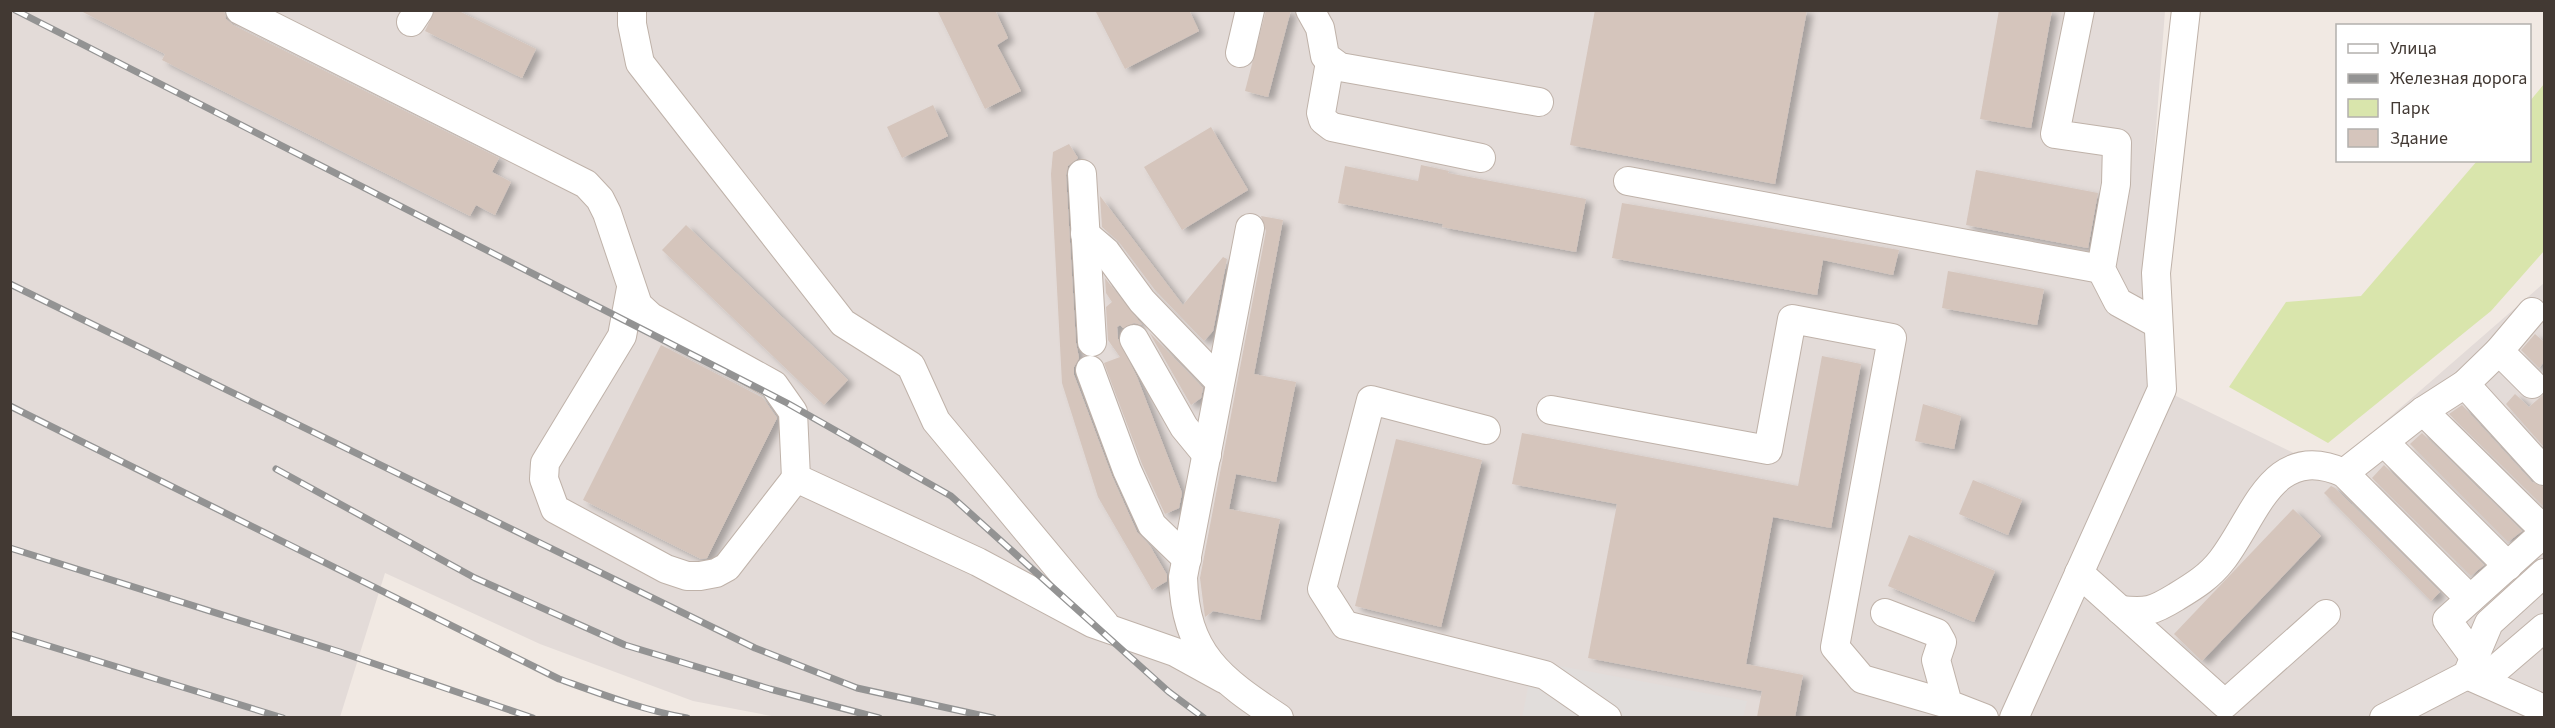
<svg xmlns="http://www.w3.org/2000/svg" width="2555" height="728" viewBox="0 0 2555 728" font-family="'Source Sans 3',sans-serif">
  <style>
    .industrial { fill: #e3dbd8 }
    .green { fill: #d9e5ac }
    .parking { fill: #e1dddb }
    .building { fill: #d5c5bc; filter: url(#shadow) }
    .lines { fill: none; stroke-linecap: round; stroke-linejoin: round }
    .minor-casing { stroke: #bfb2a9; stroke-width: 30 }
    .minor { stroke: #fff; stroke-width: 28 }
    .rail-casing { stroke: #939393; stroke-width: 7 }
    .rail { stroke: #fff; stroke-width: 4.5; stroke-dasharray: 14; stroke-linecap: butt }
  </style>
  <defs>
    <filter id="shadow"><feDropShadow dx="6" dy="4" stdDeviation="3" flood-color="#0004"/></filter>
  </defs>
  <rect width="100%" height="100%" fill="#f1e9e3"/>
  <g class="industrial">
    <path d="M10,11h2155l-20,261 5,114 -150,331h-1223l-84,-16 -153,-57 -155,-71 -45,144h-329z"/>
    <path d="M2544,283v434l-516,1 146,-323 155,75z"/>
  </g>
  <path class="green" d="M2544,84v167l-53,60 -163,132 -99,-56 57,-85 75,-6 116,-135 53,-1v-59z"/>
  <path class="parking" d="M1533,661l214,40 -4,16 -221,1z"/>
  <g class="building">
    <path d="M79,10h145l2,9 7,6 266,133 -7,14 19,10 -16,33 -19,-10 -6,11 -308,-156 3,-6z"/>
    <path d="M435,10h22l79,39 -14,29 -97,-47z"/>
    <path d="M937,10h58l13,28 -11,7 24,46 -36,18z"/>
    <path d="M1095,10h94l10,21 -74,38z"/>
    <path d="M1266,10h25l-23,87 -23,-6z"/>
    <path d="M1595,10h212l-32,174 -205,-39z"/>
    <path d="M1999,10h53l-21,118 -51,-9z"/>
    <path d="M933,105l15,31 -46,22 -15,-31z"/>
    <path d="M1211,127l37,63 -66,40 -38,-63z"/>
    <path d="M1069,144l9,14 -10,8 -2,9 10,168 3,15 -5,9v8l38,101 25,56 13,14 17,29v6l-15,9 -54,-93 -36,-114 -11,-209 2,-22z"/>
    <path d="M1421,165l28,6 -1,2 138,26 -10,53 -134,-25 1,-3 -105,-21 7,-37 73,15z"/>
    <path d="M1976,170l122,23 -10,55 -122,-23z"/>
    <path d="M1100,196l83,109 40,-48 4,2 -14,72 -9,10 -49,-51 -36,-48 -17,-15z"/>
    <path d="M1622,203l277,47 -6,25 -70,-15 -6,35 -205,-37z"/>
    <path d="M1261,216l22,4 -29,154 42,8 -20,100 -40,-8 -7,35 51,10 -20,101 -47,-9 -8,6 -5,-39 66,-347z"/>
    <path d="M686,225l162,155 -24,25 -162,-155z"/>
    <path d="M1948,271l96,18 -7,36 -95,-17z"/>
    <path d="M1105,278l37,47 -8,-2 -11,5 -3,-3 -3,2 1,12 19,38 45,116 -3,15 -14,6 -23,-50 -38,-101 16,-6 -12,-17 -2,-33 6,-5 -6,-9z"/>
    <path d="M1149,332l54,56 -2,10 -10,7z"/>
    <path d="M2535,334l9,8v20l-5,6 -18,-18z"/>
    <path d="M661,345l102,53 14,20 -70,140 -6,1 -118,-59z"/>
    <path d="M1822,356l39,8 -30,164 -58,-11 -27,147 57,11 -8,42h-38l5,-26 -174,-33 29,-154 -105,-20 10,-51 276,53z"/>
    <path d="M2515,394l14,13 15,-13v53l-38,-43z"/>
    <path d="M1923,404l38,12 -7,33 -39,-8z"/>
    <path d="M2462,405l70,77 12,5v20l-95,-93z"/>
    <path d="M2422,433l100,98 -14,11 -98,-98z"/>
    <path d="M1396,439l86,21 -41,167 -86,-21z"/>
    <path d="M2384,465l100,100 -13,11 -99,-98z"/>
    <path d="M1973,480l49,20 -14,35 -49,-21z"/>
    <path d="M2331,486l4,2 105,104 -9,9 -107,-108z"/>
    <path d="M2293,509l28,27 -119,125 -28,-27z"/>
    <path d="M1909,535l86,36 -21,51 -86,-36z"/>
  </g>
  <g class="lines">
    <defs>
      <g id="minor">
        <path d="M240,10l346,174 14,15 7,14 31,92 13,12 123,68 19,27 3,66 182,84 114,61 83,29 49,27"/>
        <path d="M632,10v14l8,39 203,260 68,43 25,55 169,203"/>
        <path d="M1310,10l10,18 5,28 15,11 199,35"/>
        <path d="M2080,10l-25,124 62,9 -1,41 -15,85 17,33 40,22"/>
        <path d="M411,22l8,-12"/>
        <path d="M1240,53l10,-43"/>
        <path d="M1330,62l-9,51 2,7 9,7 149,31"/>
        <path d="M1082,174l10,168"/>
        <path d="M1628,181l473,88"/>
        <path d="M1250,228l-67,349c2,77 37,102 96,141"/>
        <path d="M1085,234l21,18 36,49 77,80"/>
        <path d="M631,288l-9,48 -77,127 -1,16 11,30 111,60 21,7h13l16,-3 11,-6 69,-89"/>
        <path d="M1134,339l50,88 23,28"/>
        <path d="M2499,351l33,-39"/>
        <path d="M1090,370l37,100 25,55 35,34"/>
        <path d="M2465,384l79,87"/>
        <path d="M1551,410l217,40 24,-131 100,19 -57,309 27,32 86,25"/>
        <path d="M2423,411l121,119"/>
        <path d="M1486,430l-115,-30 -49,189 23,36 200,50 62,43"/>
        <path d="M2385,443l123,123"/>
        <path d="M2344,473l79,-62 42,-27 34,-33 33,33"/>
        <path d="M2079,573l146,131 101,-90"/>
        <path d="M2120,610c27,3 33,1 56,-13 18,-11 33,-20 46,-37 34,-44 50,-119 122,-87l126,126"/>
        <path d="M1885,613l52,20 5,9 -6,18 12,44 36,14"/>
        <path d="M2474,657l-27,-37 97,-87"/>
        <path d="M2467,675l77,34"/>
        <path d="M2482,681l62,-53"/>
        <path d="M2014,718l148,-329 -6,-116 30,-263"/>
        <path d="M2384,718l83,-43 22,-52 55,-50"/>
      </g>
    </defs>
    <use href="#minor" class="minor-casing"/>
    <use href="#minor" class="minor"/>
    <defs>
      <g id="rail">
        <path d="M15,10l772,393 164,93 218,196 35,26"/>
        <path d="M10,284l745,364 102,40 136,30"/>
        <path d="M10,406l549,273c42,15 84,31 128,39"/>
        <path d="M276,469l199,109 150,67 145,44 109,29"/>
        <path d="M10,548l330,104 193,66"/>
        <path d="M10,634l273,84"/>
      </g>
    </defs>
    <use href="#rail" class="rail-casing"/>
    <use href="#rail" class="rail"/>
  </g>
  <rect width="2555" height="728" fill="none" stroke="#423933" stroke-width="24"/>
  <rect x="2336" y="24" width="195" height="138" fill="#ffffff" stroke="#b3b0ad" stroke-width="1.5"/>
  <rect x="2348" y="44" width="30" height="9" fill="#ffffff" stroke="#b3b0ad" stroke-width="1.5"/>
  <text x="2390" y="54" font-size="18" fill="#423933">Улица</text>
  <rect x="2348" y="74" width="30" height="9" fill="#939393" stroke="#b3b0ad" stroke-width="1.5"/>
  <text x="2390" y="84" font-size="18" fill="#423933">Железная дорога</text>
  <rect x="2348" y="99" width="30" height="18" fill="#d9e5ac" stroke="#b3b0ad" stroke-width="1.5"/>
  <text x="2390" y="114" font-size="18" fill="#423933">Парк</text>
  <rect x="2348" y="129" width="30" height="18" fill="#d5c5bc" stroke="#b3b0ad" stroke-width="1.5"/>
  <text x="2390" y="144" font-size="18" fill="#423933">Здание</text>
</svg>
